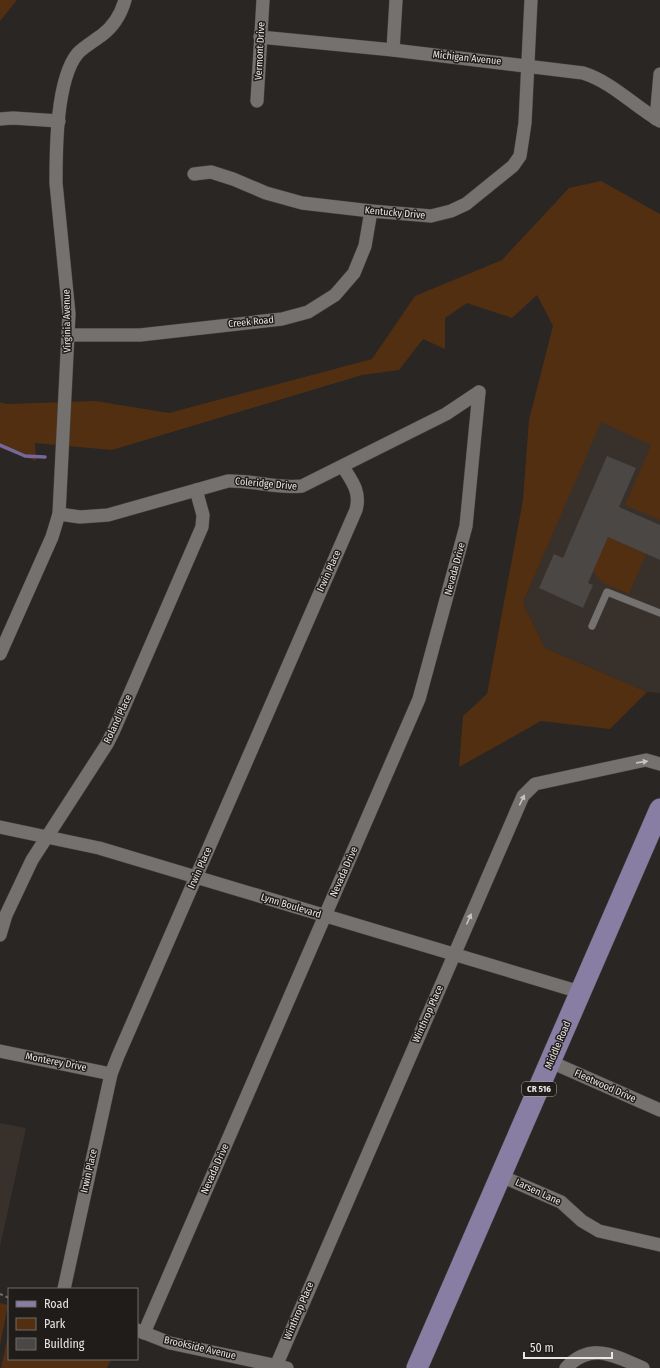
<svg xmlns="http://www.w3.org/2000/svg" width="660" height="1368" viewBox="0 0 660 1368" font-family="'Fira Sans Condensed',sans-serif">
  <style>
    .built { fill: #38302a }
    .green { fill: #532f12 }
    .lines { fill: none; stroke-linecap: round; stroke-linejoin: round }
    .stream { stroke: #74699c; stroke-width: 3.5 }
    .building { fill: #4a4744 }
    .lane-casing { stroke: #454341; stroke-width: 8 }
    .street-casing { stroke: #454341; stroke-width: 14 }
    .primary-casing { stroke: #454341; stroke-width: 22 }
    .path { stroke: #726f6d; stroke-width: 2; stroke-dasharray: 3 3; stroke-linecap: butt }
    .lane { stroke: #75716f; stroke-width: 7 }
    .street { stroke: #75716f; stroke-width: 13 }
    .primary { stroke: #887ea4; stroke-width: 21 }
    .oneway { fill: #c6c3c2 }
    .labels { text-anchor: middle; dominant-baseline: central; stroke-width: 3; stroke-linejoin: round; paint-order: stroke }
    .shield { fill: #1f1c1a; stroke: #aca9a8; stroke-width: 1 }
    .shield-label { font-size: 9px; font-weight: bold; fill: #e8e6e5 }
    .street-label { font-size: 10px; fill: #e8e6e5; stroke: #1f1c1a }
  </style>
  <rect width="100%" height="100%" fill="#292624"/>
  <g class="built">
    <path d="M660,282v411l-13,-1 -102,-44 -22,-45z"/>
    <path d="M0,1123l26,5 -26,119z"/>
  </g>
  <g class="green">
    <path d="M0,0h17l-17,21z"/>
    <path d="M601,181l59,33v306l-35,-15 26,-60 -50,-23 -78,181 22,45 102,44 -37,37 -69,-8 -82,46 4,-51 24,-22 36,-194 6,-80 24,-94 -16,-31 -25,23 -45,-15 -22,15v31l-22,-10 -24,31 -37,5 -250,75 -77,-7 1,18 -36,-13v-46l6,2 89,-3 74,12 203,-54 43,-63 87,-36 67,-72z"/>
    <path d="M608,537l38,17 -17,40 -26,-11 -10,-12z"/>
    <path d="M0,1303l8,2 -8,40z"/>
    <path d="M9,1331v28h102l-4,9h-106z"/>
  </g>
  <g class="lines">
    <path class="stream" d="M0,445l25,11 20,1"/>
  </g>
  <path class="building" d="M607,456l29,12 -17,39 41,18v35l-52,-23 -20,46 5,2 -10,23 -44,-20 15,-34 9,4z"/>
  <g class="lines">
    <defs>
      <path id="lane" d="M592,626l15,-34 53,21"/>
      <g id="street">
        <path d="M260,37l133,13 190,23c29,9 51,33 77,48"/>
        <path d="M393,50l3,-50"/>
        <path d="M257,101l6,-101"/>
        <path d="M0,119l13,-1 46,3"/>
        <path d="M656,119l4,-45"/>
        <path d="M194,174l17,-2 22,7 33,14 36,10 69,8 60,5 20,-5 15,-7 47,-38 7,-10 5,-33 6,-123"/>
        <path d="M68,335h72l142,-16 26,-7 27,-17 19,-22 11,-27 6,-35"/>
        <path d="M59,514l21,3 28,-2 120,-34c25,-1 49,8 74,5l144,-72 33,-22"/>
        <path d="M0,654l52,-117 7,-23 10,-200 -13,-131c0,-33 0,-104 22,-130 7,-7 16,-12 24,-18 12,-9 19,-21 23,-35"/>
        <path d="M0,827l99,21 481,144"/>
        <path d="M0,935l6,-20 26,-55 75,-116 7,-14 88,-203 1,-12 -7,-25"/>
        <path d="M0,1051l111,23"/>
        <path d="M551,1062l109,48"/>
        <path d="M501,1176l60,26 21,19 17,10 61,14"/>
        <path d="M64,1289l47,-215 7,-18 238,-546c5,-18 -4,-29 -13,-43"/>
        <path d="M137,1330l33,13 117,25"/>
        <path d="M144,1333l275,-634 47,-173 13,-134"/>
        <path d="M276,1366l247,-570 12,-12 111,-24 14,4"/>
        <path d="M566,1368c25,-27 49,-12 77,0"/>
      </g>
      <path id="primary" d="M417,1368l243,-559"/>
    </defs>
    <use href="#lane" class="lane-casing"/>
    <use href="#street" class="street-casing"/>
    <use href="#primary" class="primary-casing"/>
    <path class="path" d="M0,1294l9,4"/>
    <use href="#lane" class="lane"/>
    <use href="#street" class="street"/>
    <use href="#primary" class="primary"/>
  </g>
  <defs><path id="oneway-solid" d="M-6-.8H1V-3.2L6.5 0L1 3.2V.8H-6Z"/></defs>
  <g class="oneway">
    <use href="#oneway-solid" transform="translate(642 762) rotate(-8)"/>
    <use href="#oneway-solid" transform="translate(522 800) rotate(-64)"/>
    <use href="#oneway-solid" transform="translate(469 919) rotate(-66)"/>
  </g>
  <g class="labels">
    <rect class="shield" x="522" y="1082" width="34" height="14" rx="3"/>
    <g class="shield-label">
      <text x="539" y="1089">CR 516</text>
    </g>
    <g class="street-label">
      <text transform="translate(260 51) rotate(-87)">Vermont Drive</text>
      <text transform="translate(467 58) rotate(6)">Michigan Avenue</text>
      <text transform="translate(395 213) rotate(5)">Kentucky Drive</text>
      <text transform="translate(67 321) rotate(-91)">Virginia Avenue</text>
      <text transform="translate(251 322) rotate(-6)">Creek Road</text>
      <text transform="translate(266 484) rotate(5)">Coleridge Drive</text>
      <text transform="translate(455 569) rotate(-75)">Nevada Drive</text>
      <text transform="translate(329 571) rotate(-66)">Irwin Place</text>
      <text transform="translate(118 719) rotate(-65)">Roland Place</text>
      <text transform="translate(200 868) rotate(-66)">Irwin Place</text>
      <text transform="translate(344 872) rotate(-66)">Nevada Drive</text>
      <text transform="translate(291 906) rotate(17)">Lynn Boulevard</text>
      <text transform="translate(428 1014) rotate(-66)">Winthrop Place</text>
      <text transform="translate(558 1045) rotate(-67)">Middle Road</text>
      <text transform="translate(56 1062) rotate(11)">Monterey Drive</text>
      <text transform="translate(605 1086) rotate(24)">Fleetwood Drive</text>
      <text transform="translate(215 1169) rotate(-66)">Nevada Drive</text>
      <text transform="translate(89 1171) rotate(-77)">Irwin Place</text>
      <text transform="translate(538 1192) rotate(25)">Larsen Lane</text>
      <text transform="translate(299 1311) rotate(-67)">Winthrop Place</text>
      <text transform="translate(200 1348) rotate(13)">Brookside Avenue</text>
    </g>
  </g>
  <rect x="8" y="1288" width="130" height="72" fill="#1f1c1a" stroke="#6f6d6b"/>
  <rect x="16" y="1301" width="20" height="6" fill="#887ea4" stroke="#6f6d6b"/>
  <text x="44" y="1308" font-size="12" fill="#e8e6e5">Road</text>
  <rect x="16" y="1318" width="20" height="12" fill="#532f12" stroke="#6f6d6b"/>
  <text x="44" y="1328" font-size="12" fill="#e8e6e5">Park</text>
  <rect x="16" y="1338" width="20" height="12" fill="#4a4744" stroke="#6f6d6b"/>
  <text x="44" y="1348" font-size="12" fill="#e8e6e5">Building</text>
  <path d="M524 1352v6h88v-6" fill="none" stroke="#e8e6e5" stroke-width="2"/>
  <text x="530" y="1352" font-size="12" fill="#e8e6e5" stroke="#1f1c1a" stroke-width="3" paint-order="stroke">50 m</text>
</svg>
